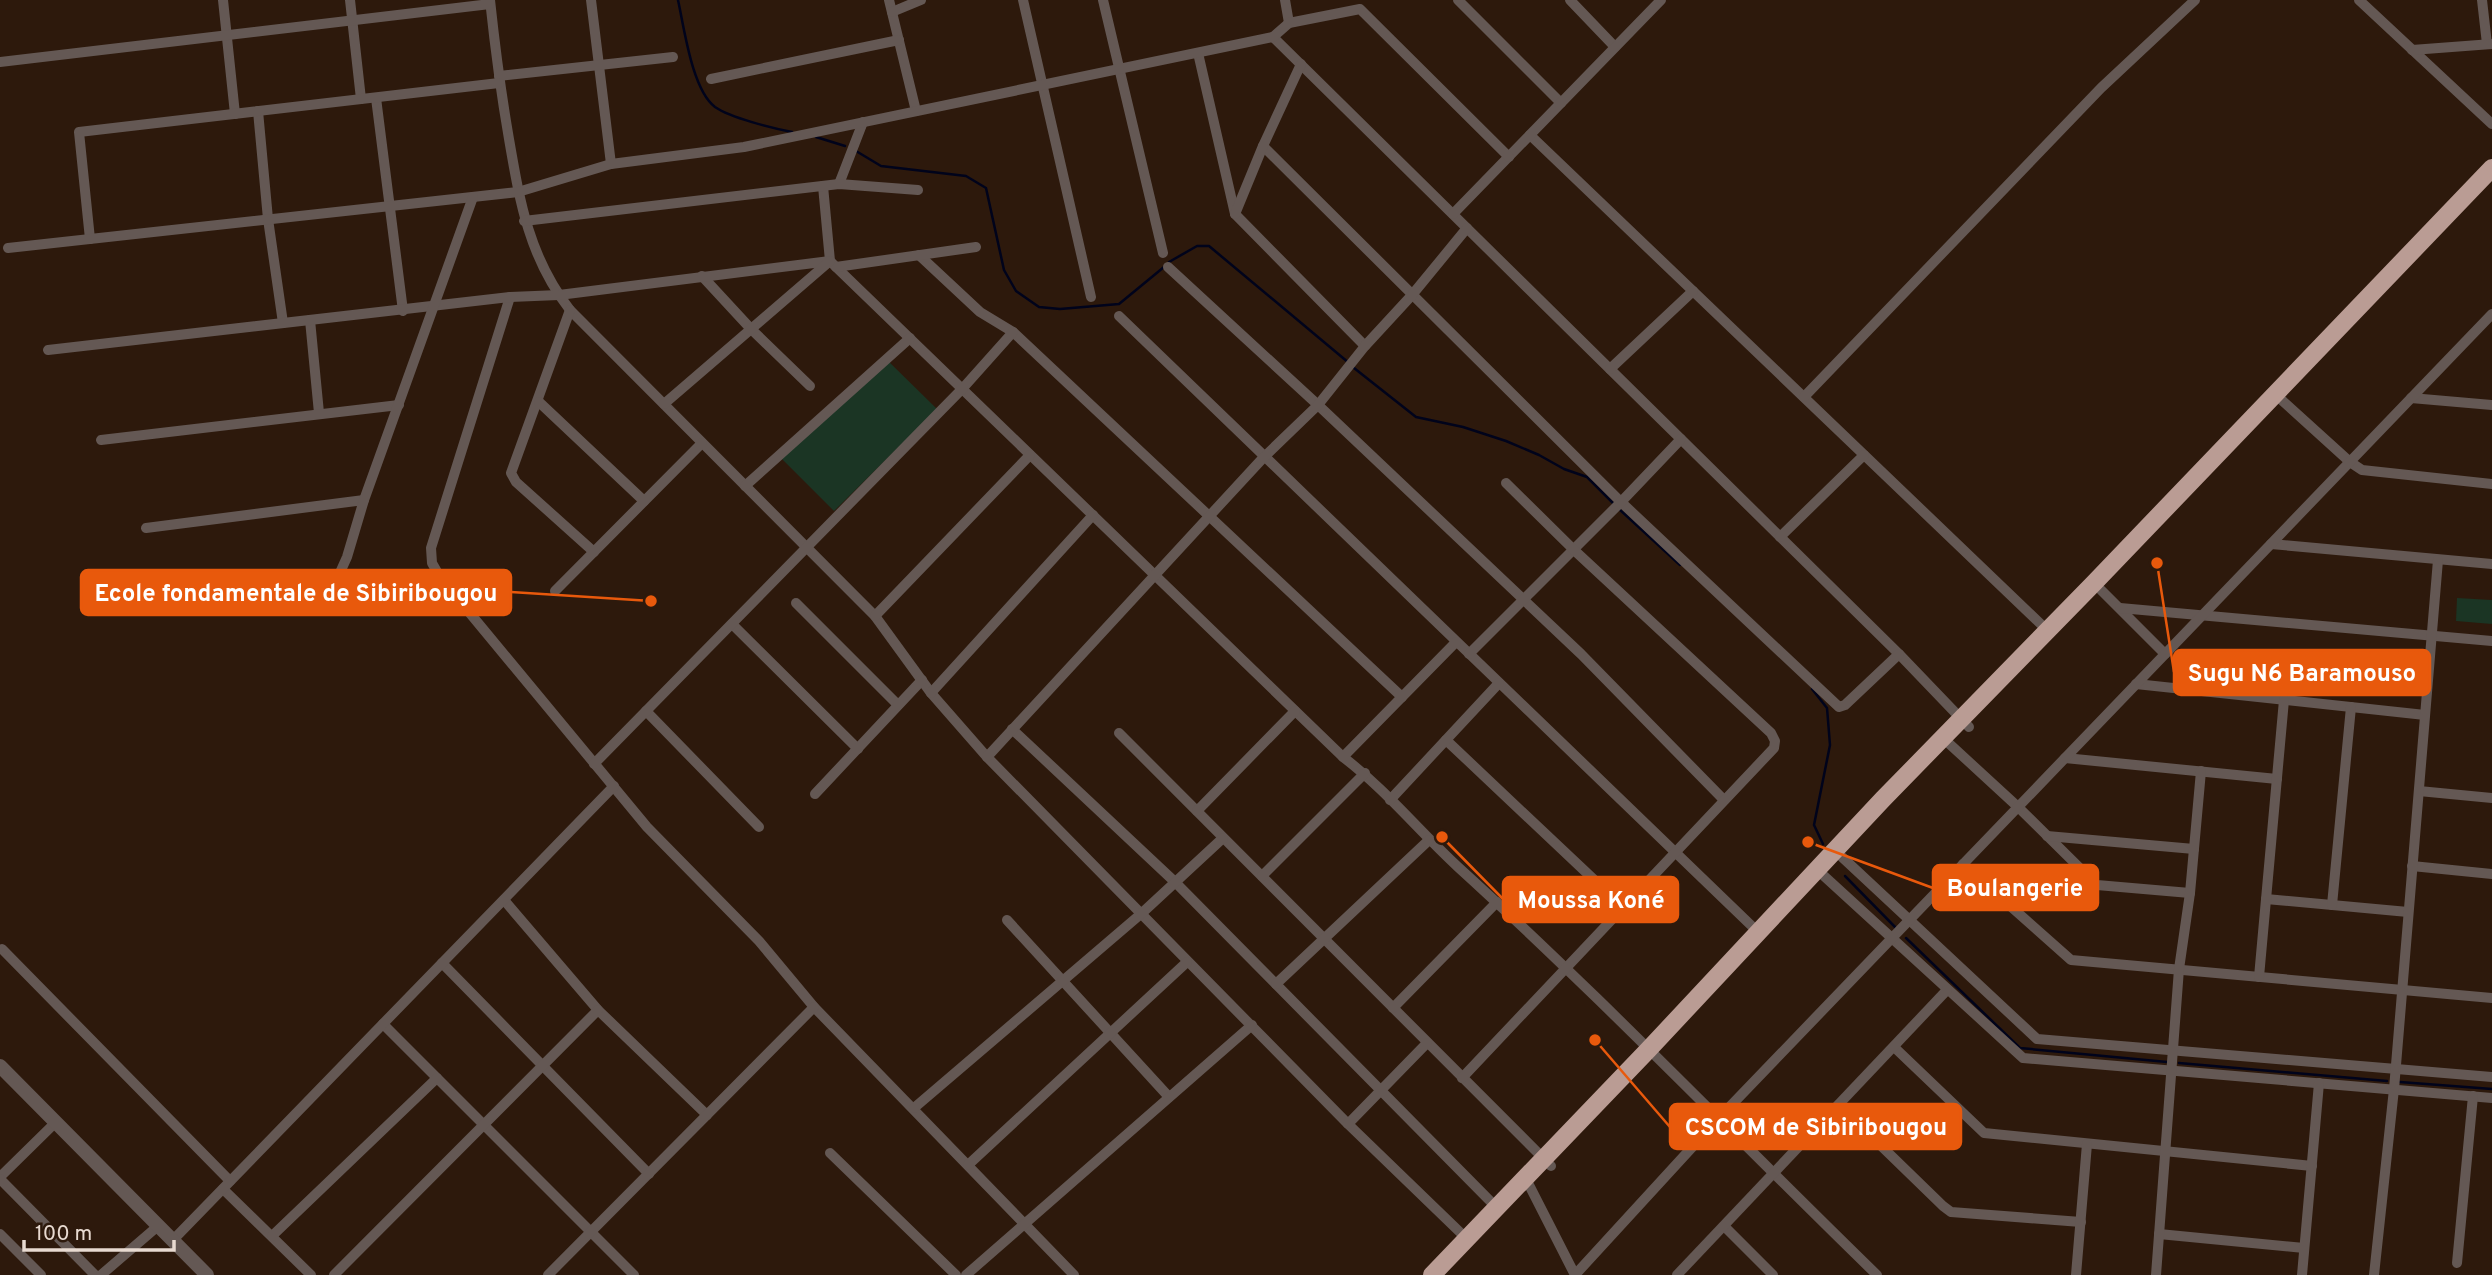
<svg xmlns="http://www.w3.org/2000/svg" width="2492" height="1275" viewBox="0 0 2492 1275" font-family="Overpass,sans-serif">
  <style>
    .green { fill: #1b3524 }
    .lines { fill: none; stroke-linecap: round; stroke-linejoin: round }
    .stream { stroke: #00031b; stroke-width: 2.5 }
    .minor { stroke: #645854; stroke-width: 10 }
    .tertiary { stroke: #645854; stroke-width: 14 }
    .trunk { stroke: #ba9c94; stroke-width: 18 }
    .leader { fill: none; stroke: #e8590c; stroke-width: 2.5 }
    .callout-dot { fill: #e8590c; stroke: #2d190c; stroke-width: 2.5 }
    .callout { fill: #e8590c; stroke: #e8590c; stroke-width: 2.5 }
    .callout-label { font-size: 24px; text-anchor: middle; font-weight: bold; fill: #fff }
  </style>
  <rect width="100%" height="100%" fill="#2d190c"/>
  <g class="green">
    <path d="M883,356l54,53 -103,102 -53,-53z"/>
    <path d="M2457,598l35,2v24l-36,-3z"/>
  </g>
  <g class="lines">
    <g class="stream">
      <path d="M678,0c6,27 14,90 37,107 16,11 57,21 77,25"/>
      <path d="M816,137l29,9"/>
      <path d="M856,151l25,15 85,10 20,12 18,82 12,21 23,16 21,2 59,-5 45,-37"/>
      <path d="M1169,262l28,-16h12l140,117"/>
      <path d="M1354,368l62,49 47,10 43,14 33,14 25,14 23,8 26,26"/>
      <path d="M1618,508l62,57"/>
      <path d="M1812,689l15,19 3,37 -16,80 9,19"/>
      <path d="M1845,876l51,52"/>
      <path d="M1906,938l114,110 147,14"/>
      <path d="M2179,1063l208,18"/>
      <path d="M2400,1082l92,7"/>
    </g>
    <g class="minor">
      <path d="M223,0l12,114"/>
      <path d="M350,0l11,99"/>
      <path d="M490,0c5,47 11,93 19,139 11,64 20,118 61,171l305,306 56,77 56,64 361,367 119,115"/>
      <path d="M591,0l20,164"/>
      <path d="M889,0l27,111"/>
      <path d="M1023,0l68,297"/>
      <path d="M1103,0l60,253"/>
      <path d="M1285,0l4,23"/>
      <path d="M1458,0l103,103"/>
      <path d="M1570,0l45,47"/>
      <path d="M2359,0l133,124"/>
      <path d="M2482,0l5,44"/>
      <path d="M892,12l29,-12"/>
      <path d="M1273,37l626,617 70,73"/>
      <path d="M2412,50l80,-6"/>
      <path d="M1198,53l37,161 130,132"/>
      <path d="M0,62l490,-58"/>
      <path d="M499,76l174,-19"/>
      <path d="M711,79l188,-39"/>
      <path d="M376,98l27,213"/>
      <path d="M258,111l10,108 15,104"/>
      <path d="M1530,135l518,496"/>
      <path d="M1263,146l358,356 218,205 6,-2 54,-51"/>
      <path d="M839,184l24,-62"/>
      <path d="M823,186l7,75 6,6 507,490c42,32 76,74 115,110 144,131 279,272 419,408"/>
      <path d="M1235,214l28,-68 38,-82"/>
      <path d="M1453,214l208,-214"/>
      <path d="M524,221l315,-37 79,6"/>
      <path d="M90,239l-11,-107 420,-49"/>
      <path d="M8,248l510,-56 93,-28 133,-17 529,-110 16,-14 71,-14 149,148"/>
      <path d="M919,255l61,57 33,20 389,365"/>
      <path d="M836,267l140,-20"/>
      <path d="M1168,267l150,138 263,249 142,145"/>
      <path d="M702,276l49,53 59,57"/>
      <path d="M510,297l-79,251 1,15 8,14 207,250 112,114 55,66 260,268"/>
      <path d="M570,310l-59,163 5,9 78,70"/>
      <path d="M1119,316l639,616"/>
      <path d="M310,320l9,93"/>
      <path d="M48,350l462,-53 49,-2 271,-34"/>
      <path d="M1610,369l83,-78"/>
      <path d="M2275,394l75,68 12,8 130,14"/>
      <path d="M1804,397l297,-309 94,-88"/>
      <path d="M2411,398l81,7"/>
      <path d="M539,402l105,99"/>
      <path d="M664,404l166,-143"/>
      <path d="M101,440l298,-35"/>
      <path d="M745,486l165,-148"/>
      <path d="M146,528l218,-28"/>
      <path d="M1780,537l84,-82"/>
      <path d="M2271,544l221,20"/>
      <path d="M2101,590l64,64"/>
      <path d="M555,591l147,-148"/>
      <path d="M796,603l102,102"/>
      <path d="M2120,608l372,33"/>
      <path d="M210,611l105,-17 13,-2 6,-6 13,-29 17,-57 109,-303"/>
      <path d="M875,616l155,-161"/>
      <path d="M732,624l126,125"/>
      <path d="M1469,654l152,-152 60,-63"/>
      <path d="M2136,684l289,31"/>
      <path d="M931,693l162,-178"/>
      <path d="M646,711l113,116"/>
      <path d="M1012,729l163,153 322,326"/>
      <path d="M1119,733l432,433"/>
      <path d="M1943,738l75,69 79,78 93,8"/>
      <path d="M1446,740l178,168"/>
      <path d="M987,757l276,-299 55,-53 47,-59 47,-51 55,-67"/>
      <path d="M1343,757l113,-115"/>
      <path d="M2065,758l212,21"/>
      <path d="M594,764l369,-376 50,-56"/>
      <path d="M2419,791l73,7"/>
      <path d="M815,794l107,-114"/>
      <path d="M1390,800l109,-117"/>
      <path d="M1197,811l98,-100"/>
      <path d="M2047,836l147,13"/>
      <path d="M1842,857l195,182 455,38"/>
      <path d="M1963,864l108,96 421,38"/>
      <path d="M2412,866l80,8"/>
      <path d="M1262,876l103,-103"/>
      <path d="M1824,876l199,182 469,40"/>
      <path d="M2266,899l142,13"/>
      <path d="M504,900l94,110 109,105"/>
      <path d="M2332,905l19,-198"/>
      <path d="M1007,920l162,177"/>
      <path d="M2,949l228,232"/>
      <path d="M442,963l207,211"/>
      <path d="M2259,977l25,-277"/>
      <path d="M1276,984l153,-144"/>
      <path d="M1393,1008l104,-106"/>
      <path d="M383,1024l251,251"/>
      <path d="M1894,1047l90,86 328,33"/>
      <path d="M1462,1078l312,-330 1,-7 -4,-8 -197,-183 -68,-67"/>
      <path d="M1839,1105l104,101 8,6 130,10"/>
      <path d="M914,1108l228,-195 81,-75"/>
      <path d="M1348,1124l79,-81"/>
      <path d="M830,1153l126,122"/>
      <path d="M968,1165l219,-203"/>
      <path d="M0,1177l56,-55"/>
      <path d="M0,1179l95,96"/>
      <path d="M1526,1179l49,96"/>
      <path d="M223,1189l88,86"/>
      <path d="M1725,1227l48,48"/>
      <path d="M0,1234l41,41"/>
      <path d="M2159,1234l145,14"/>
      <path d="M272,1236l165,-158"/>
      <path d="M173,1240l441,-454"/>
      <path d="M2457,1263l16,-167"/>
      <path d="M101,1275l57,-49"/>
      <path d="M334,1275l264,-265"/>
      <path d="M548,1275l266,-268"/>
      <path d="M966,1275l286,-250"/>
      <path d="M1575,1275l143,-156 774,-805"/>
      <path d="M1677,1275l270,-285"/>
      <path d="M2076,1275l11,-131"/>
      <path d="M2156,1275l23,-306 11,-76 11,-122"/>
      <path d="M2302,1275l17,-192"/>
      <path d="M2374,1275l20,-186 44,-529"/>
    </g>
    <path class="tertiary" d="M0,1066l207,209"/>
    <path class="trunk" d="M1432,1275l217,-226 234,-250 211,-216 398,-415"/>
  </g>
  <path class="leader" d="M651 601L511 592M2157 563L2174 672M1808 842L1933 888M1442 837L1503 899M1595 1040L1670 1127"/>
  <g class="callout-dot">
    <circle cx="651" cy="601" r="7"/>
    <circle cx="2157" cy="563" r="7"/>
    <circle cx="1808" cy="842" r="7"/>
    <circle cx="1442" cy="837" r="7"/>
    <circle cx="1595" cy="1040" r="7"/>
  </g>
  <g class="callout">
    <rect x="81" y="570" width="430" height="45" rx="7"/>
    <rect x="2174" y="650" width="256" height="45" rx="7"/>
    <rect x="1933" y="865" width="165" height="45" rx="7"/>
    <rect x="1503" y="877" width="175" height="45" rx="7"/>
    <rect x="1670" y="1104" width="291" height="45" rx="7"/>
  </g>
  <g class="callout-label">
    <text x="296" y="601">Ecole fondamentale de Sibiribougou</text>
    <text x="2302" y="681">Sugu N6 Baramouso</text>
    <text x="2015" y="896">Boulangerie</text>
    <text x="1591" y="908">Moussa Koné</text>
    <text x="1816" y="1135">CSCOM de Sibiribougou</text>
  </g>
  <path d="M24 1240v10h150v-10" fill="none" stroke="#e8dad1" stroke-width="3.5"/>
  <text x="35" y="1240" font-size="21" fill="#e8dad1" stroke="#2d190c" stroke-width="5" paint-order="stroke">100 m</text>
</svg>
